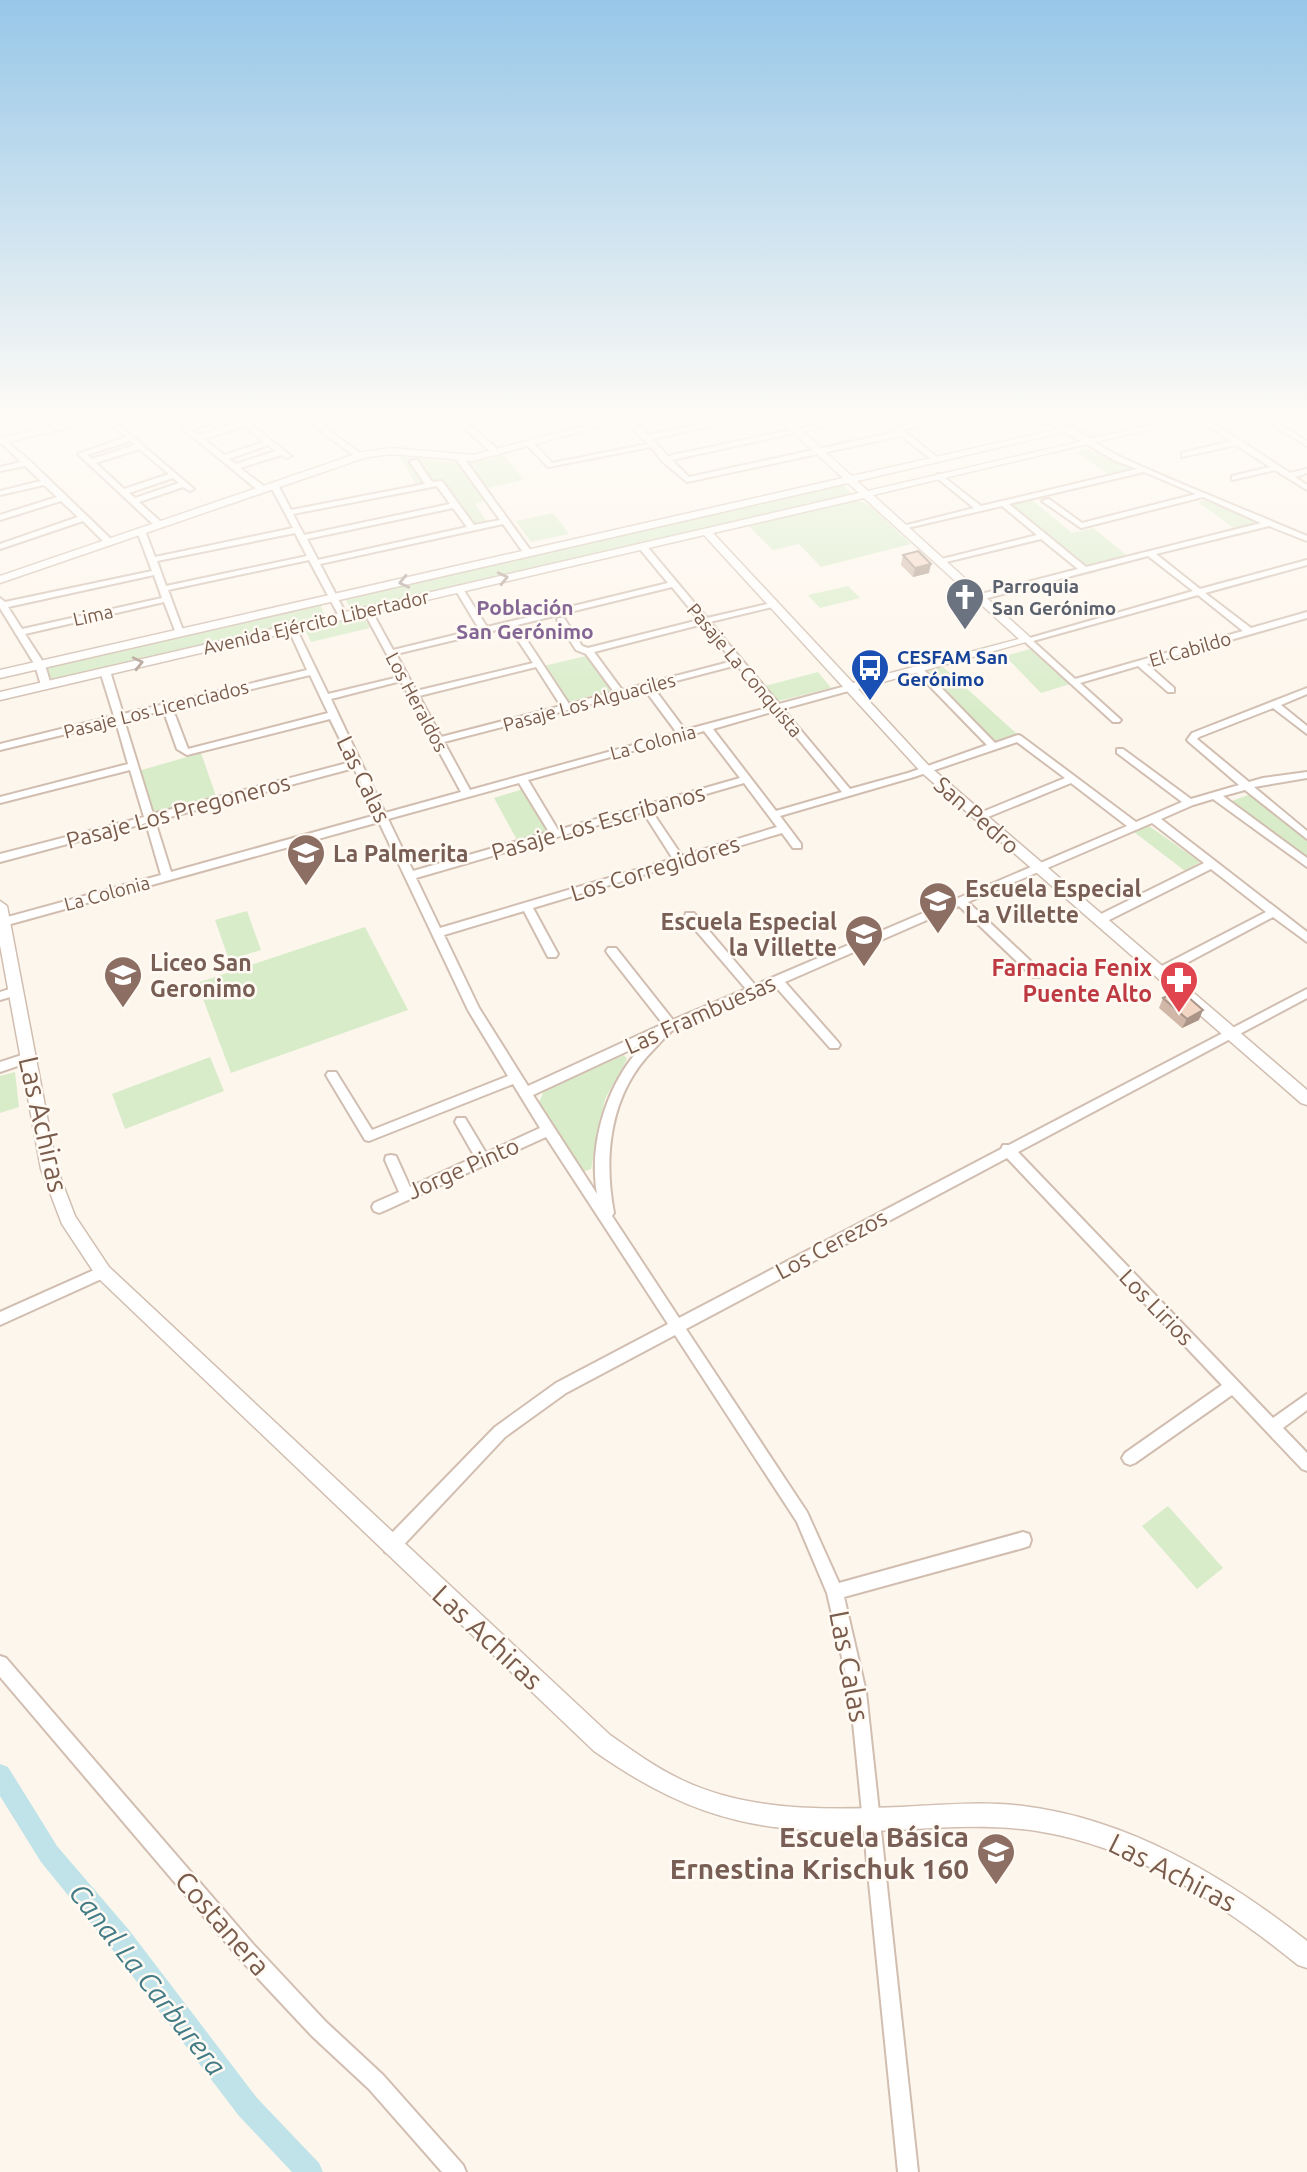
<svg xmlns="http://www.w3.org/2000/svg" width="1307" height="2172" viewBox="0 0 1307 2172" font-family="Ubuntu,sans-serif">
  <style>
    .green { fill: #d8ecc9 }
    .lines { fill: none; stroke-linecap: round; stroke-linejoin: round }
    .canal { fill: #bfe3e8; fill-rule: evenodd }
    .minor-casing { stroke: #d1beb0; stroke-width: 4 }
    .tertiary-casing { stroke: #d1beb0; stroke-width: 3 }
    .minor { fill: #fff; fill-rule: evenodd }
    .tertiary { fill: #fff; fill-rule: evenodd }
    .wall { fill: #d1b7a8 }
    .shaded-wall { fill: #aa9588 }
    .building { fill: #f3d5c3; stroke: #aa9588; stroke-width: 2 }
    .oneway { stroke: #af9d94 }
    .labels { text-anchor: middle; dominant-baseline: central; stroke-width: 5; stroke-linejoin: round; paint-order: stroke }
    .far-worship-label { font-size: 19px; font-weight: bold; fill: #5b616d; stroke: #fffaf3; text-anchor: start }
    .far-street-label { font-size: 19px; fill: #7a5c4d; stroke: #fffaf3 }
    .far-transit-label { font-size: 19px; font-weight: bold; fill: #164399; stroke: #fffaf3; text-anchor: start }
    .far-neighbourhood-label { font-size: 21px; font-weight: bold; fill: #846695; stroke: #fffaf3 }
    .street-label { font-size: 23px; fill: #7a5c4d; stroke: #fffaf3 }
    .education-label { font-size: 23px; font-weight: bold; fill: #785e54; stroke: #fffaf3; text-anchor: start }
    .health-label { font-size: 23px; font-weight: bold; fill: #be3a42; stroke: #fffaf3; text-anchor: end }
    .near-street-label { font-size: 28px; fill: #7a5c4d; stroke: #fffaf3 }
    .near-education-label { font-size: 28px; font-weight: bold; fill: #785e54; stroke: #fffaf3; text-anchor: end }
    .near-water-label { font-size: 28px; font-style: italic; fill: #437c86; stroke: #fffaf3 }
  </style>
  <rect width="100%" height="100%" fill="#fdf6ec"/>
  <g class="green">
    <path d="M1142,415h46l-98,24 -14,-8z"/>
    <path d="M1087,449l46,21 -24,5 -33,-23z"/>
    <path d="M505,456l19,24 -37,8 -18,-25z"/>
    <path d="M400,457l58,6 26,38 -9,3 12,18 -15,3 -31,-46 -25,5z"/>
    <path d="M842,484l10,10 -493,114h-9l-4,-8 7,-5z"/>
    <path d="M856,500l13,5 42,39 -90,23 -22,-23 -26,6 -25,-25z"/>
    <path d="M1032,500l40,33 21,-5 36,29 -46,11 -74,-62z"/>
    <path d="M1205,500l55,22 -26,6 -36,-26z"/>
    <path d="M553,513l16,21 -38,8 -15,-21z"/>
    <path d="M848,586l12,12 -40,10 -12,-13z"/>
    <path d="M320,604l5,12 -273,65 -5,-15z"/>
    <path d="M363,613l7,15 -59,14 -6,-12 1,-3z"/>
    <path d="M1030,649l40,35 -29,9 -36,-37z"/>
    <path d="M586,656l25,35 -45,11 -23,-36z"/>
    <path d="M943,667l74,67 -24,8 -69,-70z"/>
    <path d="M818,672l13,16 -53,13 -13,-15z"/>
    <path d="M201,753l15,43 -64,17 -14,-42z"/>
    <path d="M523,789l24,42 -30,9 -23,-42z"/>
    <path d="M1251,794l56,47v18l-78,-57z"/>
    <path d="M1149,826l51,36 -15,9 -51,-39z"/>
    <path d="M247,911l14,39 -32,10 -14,-40z"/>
    <path d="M365,927l43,83 -177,63 -34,-90z"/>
    <path d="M624,1055l3,4 -22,40 -14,70 -8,3 -44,-70 5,-11z"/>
    <path d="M210,1057l14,34 -99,38 -13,-35z"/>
    <path d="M15,1072l4,35 -19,6v-37z"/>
    <path d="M1168,1506l55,62 -26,21 -55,-63z"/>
  </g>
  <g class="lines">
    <path class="canal" d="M0,1764l8,3 49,79 72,84 128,168 62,65 4,9h-31l-53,-56 -128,-168 -70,-86 -41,-66z"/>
    <defs>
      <g id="minor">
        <path d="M45,415h6l10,13 -1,2h-6z"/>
        <path d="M59,415h7l7,10 -1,2h-6z"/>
        <path d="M107,415l87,74 -4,2 -7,-4 -44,15 23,21v4h-6l-78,-73 48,-17 -22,-18v-4zM130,441l5,4 -43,14 -5,-4zM139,449l30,25 -45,15 -28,-26zM173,478l6,5 -44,15 -6,-5z"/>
        <path d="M223,415h16l52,41 -4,2 -6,-3 -41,13 25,19v4h-6l-76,-62zM232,417l8,5 -41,13 -7,-5zM244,426l20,16 -40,13 -20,-16zM268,445l8,6 -40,13 -7,-5z"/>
        <path d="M300,415h8l9,6 24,-6h10l-29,10 42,31 -7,2z"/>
        <path d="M450,415h7l43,36v4h-6z"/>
        <path d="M748,415h14l-110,24 16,17 195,-41h13l-204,45 17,17 207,-45 -19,-17h7l14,11 53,-11h13l-61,15 35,28v4h-3l-34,-26 -214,46 -25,-21 -11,-14 -103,20 -22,-23 7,-2 19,21 96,-19 -20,-20 -9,-3v-4c14,0 20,9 29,18z"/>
        <path d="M1028,415c32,-1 68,31 97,44 60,27 121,51 182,77v5l-38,-15 -113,28 44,35 107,-29v5l-102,28 46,35 56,-16v6l-160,46 27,24v4h-6l-30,-26 -58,17 41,37 -2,2h-6l-90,-82 170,-49 -45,-35 -168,44 -4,-3 1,-2 101,-26 -37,-30 -103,25v-4l99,-25 -35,-29 -99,23 -4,-2 75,-19 -37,-30v-4h3l41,32 156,-37 -21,-8 -51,-29zM1144,472l52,22 -114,29 -33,-24 -7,2 39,27 122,-31 58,26 -175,44 -77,-63zM1198,595l45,36 -168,48 -42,-38z"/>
        <path d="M1193,415h8l89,58 17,-4v4l-12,4 12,8v5l-32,-20 -43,10v-4l38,-9 -34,-22 -54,12v-4l49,-12z"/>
        <path d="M1257,415h9l41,26v5z"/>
        <path d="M0,436l30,25 82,79v4h-6l-23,-23 -83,28v-5l78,-27 -17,-16 -61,19v-5l57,-18 -13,-12 -44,10v-4l41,-10 -16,-15 -25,5v-4l21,-5 -21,-20z"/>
        <path d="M457,457h6l68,94v4h-6l-22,-31 -183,40 27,52 -4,3 -4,-3 -30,-56 -141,30 16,43 -1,2 -7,-2 -12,-31 -139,32 20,31 6,20 -5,3 -5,-3 -6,-20 -35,-57v-10l5,4 147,-31 -15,-40 1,-2 7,2 10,26 138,-29 -23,-43 4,-2 4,2 13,25 134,-26 -15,-22 4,-2h3l15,22 10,-1 32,44 26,-5 -44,-61zM437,486l13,18 -146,31 -11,-21zM453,508l14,19 -149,33 -11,-21zM295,533l12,23 -141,30 -9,-25zM154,575l8,23 -140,31 -14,-22z"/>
        <path d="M639,544h6l62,74 69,-16v4l-66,16 69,82 67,-18h6v4l-69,19 67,80 58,-16 79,-28 -72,-74v-4h6l74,76 23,-8 3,1 115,86 46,-20 -65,-49v-4h6l68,50 48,-14 -50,-43 -2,-2 5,-7 115,-45v6l-26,11 26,21v8l-34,-26 -74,29 -2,2 52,43 14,-4 44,-6v6l-53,9 53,44v8l-62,-49 -22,6 84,62v9l-94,-68 -20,6 -32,14 146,113v10l-34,-25 -109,58h-8l-2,-3 2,-3 110,-57 -55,-43 -108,54h-8l-1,-3 1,-3 109,-54 -52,-40 -184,79 73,69 2,3 -2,3h-8l-74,-71 -174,76 53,60 2,3 -2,3h-8l-55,-62c-22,10 -45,19 -68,29 -11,5 -24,9 -34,15 -6,4 -13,13 -19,19 -44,44 -51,106 -40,164l-2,3 67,102 322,-169 2,-4h6l298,-156v9l-289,154 255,266 34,-24v16l-24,18 24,25v18l-5,-2 -70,-74 -97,68 -5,2 -5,-2 -3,-5 3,-5 97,-68 -215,-227 -321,171 121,183 32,71 184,-51 6,2 2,6 -2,6 -6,2 -179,49 22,95 52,480h-20l-48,-480 -23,-99 -30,-71 -122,-187 -109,58 -61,44 -108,115 -6,2 -6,-2 -2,-6 2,-6 110,-113 61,-44 112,-59 -122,-187 -162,74 -5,2 -5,-2 -2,-4 2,-4 25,-11 -14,-32 1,-4 5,-1 5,1 14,31 65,-30 -20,-35 2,-4h8l21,35 54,-25 -27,-44 -144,57 -4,-1 -39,-65 2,-3h8l36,58 136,-54 -40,-66 -89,-188 -379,105v-8l161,-44 -15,-52 -146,39v-8l144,-37 -14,-47 -130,33v-6l128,-33 -12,-42 -116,28v-6l114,-28 -14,-45 2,-2h6l2,2 13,43 184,-44 -19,-42 4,-3 4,3 32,66 71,-17 -36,-67 1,-2h6l23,42 86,-21 -24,-40 4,-3 4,3 24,38 181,-44 -29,-35zM672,587l27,33 -111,28 -6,-2 -18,-28h-6l-1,2 19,30 10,4 28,38 -45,12 -52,-79zM703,624l30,37 -111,29 -28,-38zM509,627l24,36 -117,28 -20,-37zM737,665l34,42 -86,23 -32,-43zM536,667l25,39 -120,31 -22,-41zM310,675l18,38 -140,36 -13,-34 -5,-3 -5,3 12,34 10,6 143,-36 21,43 -198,52 -29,-94zM401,681l60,111 -76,21 -54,-114zM645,690l32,43 -207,57 -26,-48zM775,711l67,81 -66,19 -63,-82zM704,731l36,47 -182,52 -30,-50zM1017,742l48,36 -90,37v4h8l88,-36 56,43 -372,159 -61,-72h-8l-1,3 1,3 60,70 -73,31 -57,-72h-8l-2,3 2,3 55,70 -135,62 -49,-78 -35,-73 80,-24 24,46h8l2,-3 -25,-46 249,-75 11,15h8v-4l-21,-28 134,-39zM354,768l22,47 -205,57 -16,-51zM519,783l30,49 -136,39 -25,-52zM744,783l33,44 -95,29 -31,-46zM643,812l30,47 -233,69 -24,-50zM645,1043c-37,37 -57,99 -48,151l-64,-99z"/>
        <path d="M16,987l4,1 2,3 -2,3 -20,6v-8z"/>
        <path d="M28,1053l6,5 -2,3 -32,11v-10z"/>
        <path d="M103,1266l5,2 2,4 -2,4 -108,49v-13z"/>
        <path d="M0,1656l6,2 247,286 73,78 57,53 80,90 3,7h-24l-73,-83 -57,-53 -73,-78 -239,-281z"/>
      </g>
      <g id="tertiary">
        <path d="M103,415h17l-120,29v-6z"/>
        <path d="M626,415h15l-168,46 -81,-7 -25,3 -367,126v-7l362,-124 30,-4 81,7z"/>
        <path d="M774,415h10l68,61 268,-61h16l-279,66 11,10 326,-76h16l-337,80 160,145 -175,49 71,77 378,324v15l-6,-2 -380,-331 -217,-237 -704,165v-8l859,-199 -11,-10 -848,195v-8l843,-192zM864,498l155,141 -166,44 -140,-150z"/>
        <path d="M0,901l7,5 50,263 18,47 34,51 501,468c23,16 46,33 72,45 67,32 146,30 219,27 40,-2 81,-6 122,-1 106,13 201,70 284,135v27l-9,-3c-77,-62 -161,-118 -261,-134 -46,-7 -92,-4 -138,-1 -128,5 -198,-4 -305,-79l-497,-474 -35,-53 -21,-55 -41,-224z"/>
      </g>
    </defs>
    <use href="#minor" class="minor-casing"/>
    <use href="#tertiary" class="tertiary-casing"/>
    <use href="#minor" class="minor"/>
    <use href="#tertiary" class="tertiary"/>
  </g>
  <g class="wall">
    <path d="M903,555l26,18 -16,4 -12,-12z"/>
    <path d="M1163,998l36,22 -17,8 -23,-20z"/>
  </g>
  <g class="shaded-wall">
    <path d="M931,564l-2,9 -16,4 2,-9z"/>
    <path d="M1203,1010l-4,10 -17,8 5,-9z"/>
  </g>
  <g class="building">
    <path d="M918,551l13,13 -16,4 -12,-13z"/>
    <path d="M1180,990l23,20 -16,9 -24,-21z"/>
  </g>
  <defs><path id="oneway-chevron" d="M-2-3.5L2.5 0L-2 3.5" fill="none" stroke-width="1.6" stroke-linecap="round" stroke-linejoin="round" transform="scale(1.75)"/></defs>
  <g class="oneway">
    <use href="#oneway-chevron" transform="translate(503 578) rotate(-13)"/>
    <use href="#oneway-chevron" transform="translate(404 582) rotate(167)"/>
    <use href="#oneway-chevron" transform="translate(138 663) rotate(-13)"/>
  </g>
  <linearGradient id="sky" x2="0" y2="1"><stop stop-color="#97c7e8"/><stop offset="0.58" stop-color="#fefbf6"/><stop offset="1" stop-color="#fefbf6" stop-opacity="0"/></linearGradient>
  <rect width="1307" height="719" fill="url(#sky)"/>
  <defs>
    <symbol id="church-pin" viewBox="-11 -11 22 30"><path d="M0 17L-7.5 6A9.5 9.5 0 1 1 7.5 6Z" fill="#6b7280" stroke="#fffaf3"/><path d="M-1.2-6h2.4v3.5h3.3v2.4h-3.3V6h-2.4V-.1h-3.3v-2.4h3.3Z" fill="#fff"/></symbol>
    <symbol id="bus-pin" viewBox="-11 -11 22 30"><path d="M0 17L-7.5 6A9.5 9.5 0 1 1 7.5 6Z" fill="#1a4fb4" stroke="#fffaf3"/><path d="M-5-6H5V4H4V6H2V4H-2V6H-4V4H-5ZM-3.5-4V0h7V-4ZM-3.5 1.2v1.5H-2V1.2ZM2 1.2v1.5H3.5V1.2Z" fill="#fff"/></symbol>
    <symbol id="school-pin" viewBox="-11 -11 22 30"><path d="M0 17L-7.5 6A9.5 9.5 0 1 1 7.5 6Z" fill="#8d6e63" stroke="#fffaf3"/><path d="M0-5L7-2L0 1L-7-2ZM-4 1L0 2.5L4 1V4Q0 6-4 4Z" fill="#fff"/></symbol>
    <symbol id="pharmacy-pin" viewBox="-11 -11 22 30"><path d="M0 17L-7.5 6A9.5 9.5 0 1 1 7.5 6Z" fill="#e0444e" stroke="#fffaf3"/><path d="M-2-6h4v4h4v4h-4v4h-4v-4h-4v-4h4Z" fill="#fff"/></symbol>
  </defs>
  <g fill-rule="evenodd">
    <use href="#church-pin" x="943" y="575" width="44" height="60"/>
    <use href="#bus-pin" x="848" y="646" width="44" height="60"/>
    <use href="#school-pin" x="284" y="831" width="44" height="60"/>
    <use href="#school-pin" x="916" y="879" width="44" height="60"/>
    <use href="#school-pin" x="842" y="912" width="44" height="60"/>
    <use href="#school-pin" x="101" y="953" width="44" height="60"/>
    <use href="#pharmacy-pin" x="1157" y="958" width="44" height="60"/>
    <use href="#school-pin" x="974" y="1830" width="44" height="60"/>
  </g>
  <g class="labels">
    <g class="far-worship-label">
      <text x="992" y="586">Parroquia<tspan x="992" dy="22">San Gerónimo</tspan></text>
    </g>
    <g class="far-street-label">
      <text transform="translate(93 615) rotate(-13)">Lima</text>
      <text transform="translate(316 622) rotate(-13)">Avenida Ejército Libertador</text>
      <text transform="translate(1190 649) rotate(-16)">El Cabildo</text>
      <text transform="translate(745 670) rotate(50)">Pasaje La Conquista</text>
      <text transform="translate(417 702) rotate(62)">Los Heraldos</text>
      <text transform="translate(589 702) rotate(-15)">Pasaje Los Alguaciles</text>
      <text transform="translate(156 709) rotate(-14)">Pasaje Los Licenciados</text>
      <text transform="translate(653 742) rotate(-15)">La Colonia</text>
      <text transform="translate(107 893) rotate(-15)">La Colonia</text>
    </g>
    <g class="far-transit-label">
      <text x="897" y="657">CESFAM San<tspan x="897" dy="22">Gerónimo</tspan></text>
    </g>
    <g class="far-neighbourhood-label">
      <text x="525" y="607">Población<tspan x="525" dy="24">San Gerónimo</tspan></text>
    </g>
    <g class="street-label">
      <text transform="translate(364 779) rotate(64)">Las Calas</text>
      <text transform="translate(178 811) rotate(-15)">Pasaje Los Pregoneros</text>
      <text transform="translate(977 815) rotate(41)">San Pedro</text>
      <text transform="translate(598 822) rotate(-16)">Pasaje Los Escribanos</text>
      <text transform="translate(655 868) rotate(-17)">Los Corregidores</text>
      <text transform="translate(700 1014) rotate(-24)">Las Frambuesas</text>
      <text transform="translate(463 1168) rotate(-24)">Jorge Pinto</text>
      <text transform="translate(831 1244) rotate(-28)">Los Cerezos</text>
      <text transform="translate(1157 1307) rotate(46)">Los Lirios</text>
    </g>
    <g class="education-label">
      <text x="333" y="853">La Palmerita</text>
      <text x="965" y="888">Escuela Especial<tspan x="965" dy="26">La Villette</tspan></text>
      <text x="837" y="921" text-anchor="end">Escuela Especial<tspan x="837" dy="26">la Villette</tspan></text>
      <text x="150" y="962">Liceo San<tspan x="150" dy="26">Geronimo</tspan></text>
    </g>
    <g class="health-label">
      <text x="1152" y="967">Farmacia Fenix<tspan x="1152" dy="26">Puente Alto</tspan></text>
    </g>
    <g class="near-street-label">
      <text transform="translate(44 1124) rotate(77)">Las Achiras</text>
      <text transform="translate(488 1637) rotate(43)">Las Achiras</text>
      <text transform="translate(850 1666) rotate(79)">Las Calas</text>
      <text transform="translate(1173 1872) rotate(27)">Las Achiras</text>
      <text transform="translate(223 1923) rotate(49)">Costanera</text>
    </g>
    <g class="near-education-label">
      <text x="969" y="1836">Escuela Básica<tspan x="969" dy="32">Ernestina Krischuk 160</tspan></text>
    </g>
    <g class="near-water-label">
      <text transform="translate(148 1979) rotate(52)">Canal La Carburera</text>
    </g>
  </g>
</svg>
